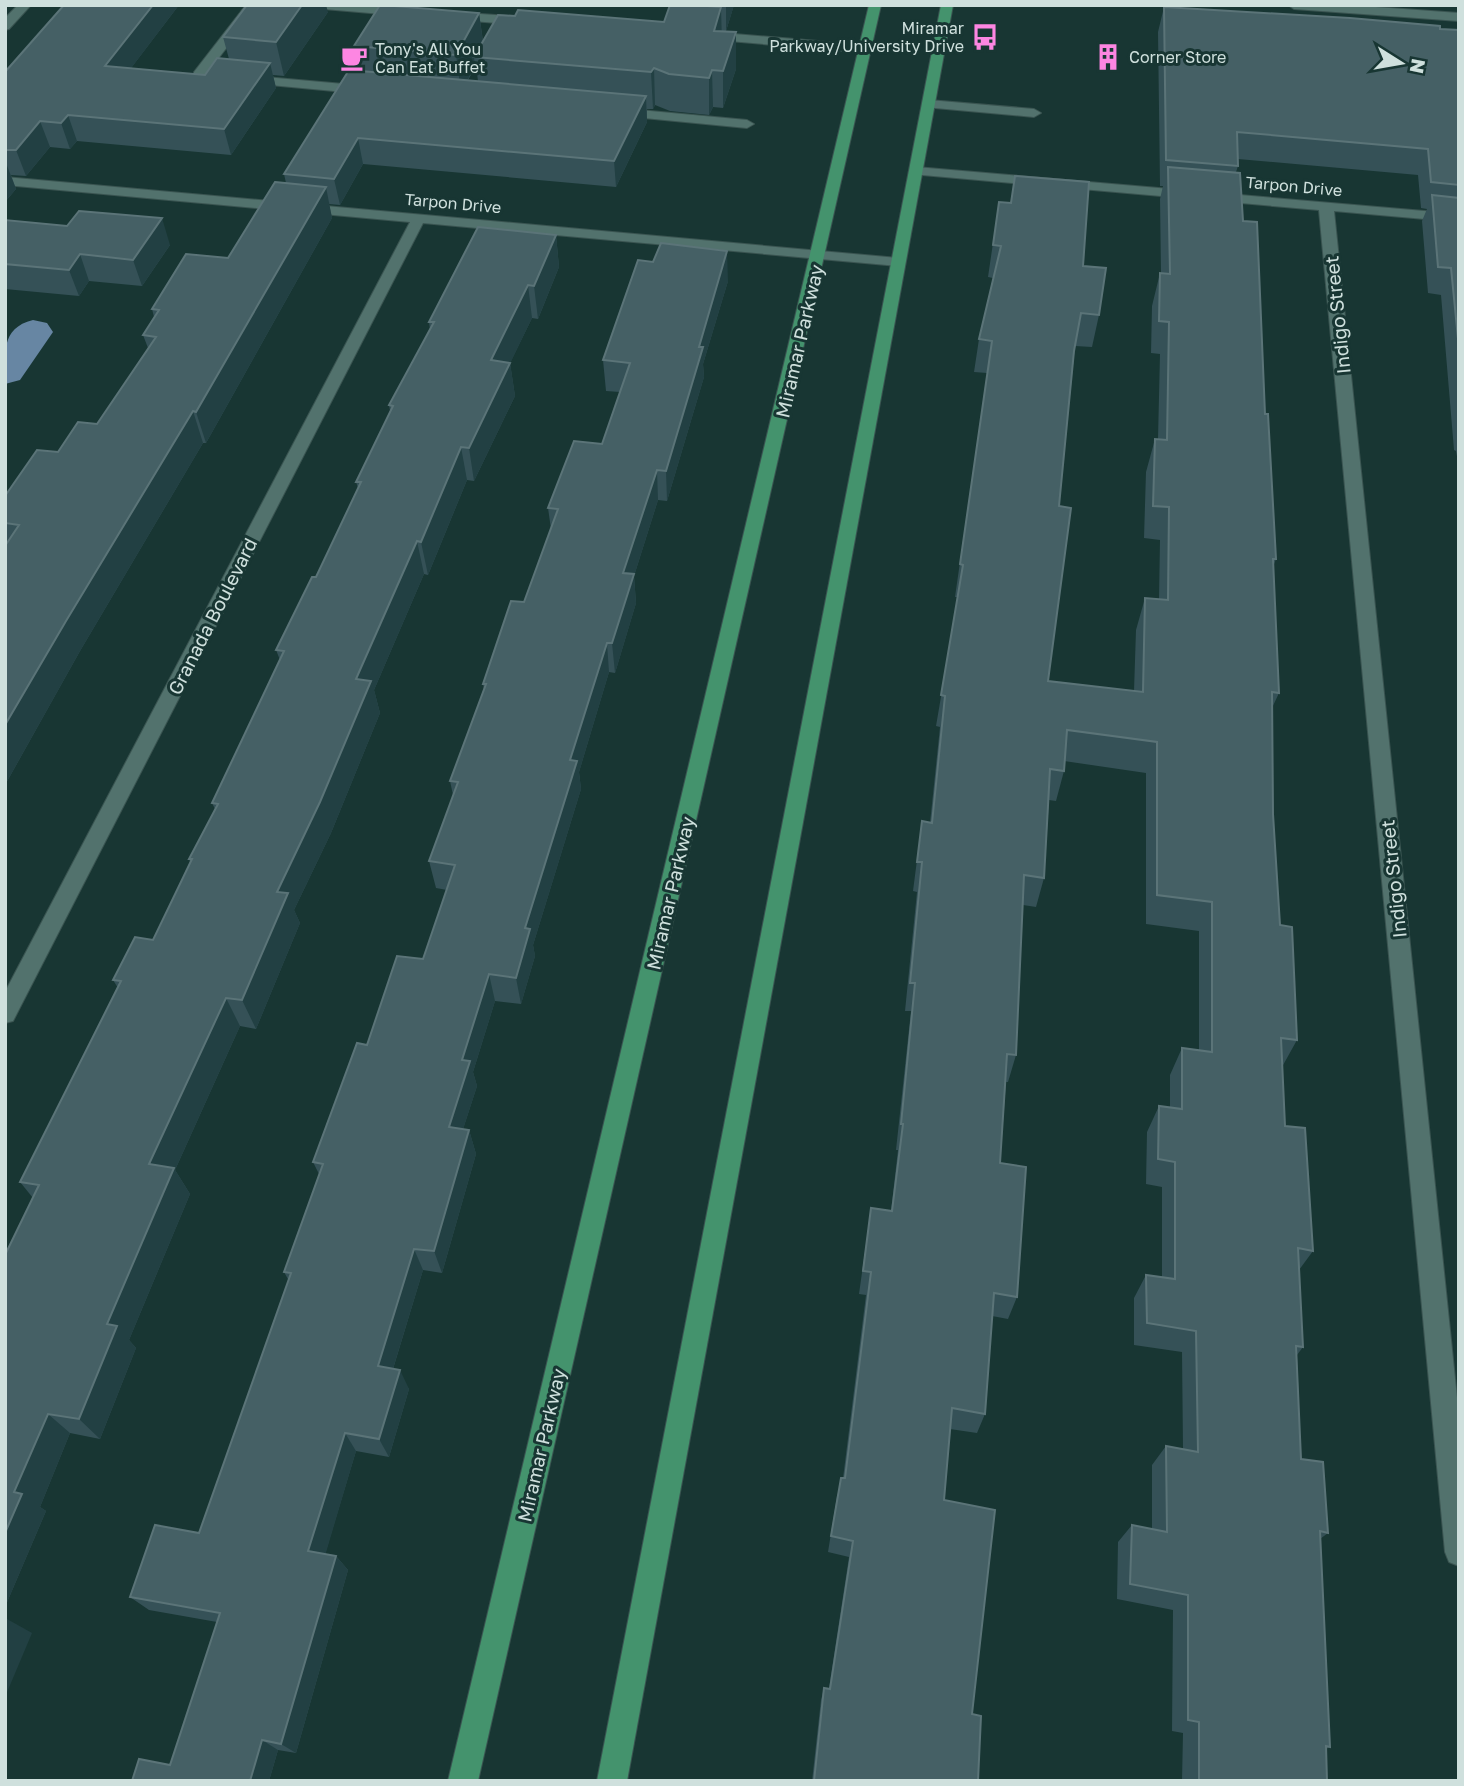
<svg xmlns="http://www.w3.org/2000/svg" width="1464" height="1786" viewBox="0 0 1464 1786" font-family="'Golos Text',sans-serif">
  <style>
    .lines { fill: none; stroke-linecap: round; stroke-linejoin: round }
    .canal { fill: #6786a3; fill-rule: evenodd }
    .lane-casing { stroke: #3a5451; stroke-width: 2 }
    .street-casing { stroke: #3a5451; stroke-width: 2 }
    .primary-casing { stroke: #3a5451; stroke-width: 2 }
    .lane { fill: #52726d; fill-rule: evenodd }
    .street { fill: #52726d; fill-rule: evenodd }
    .primary { fill: #44936d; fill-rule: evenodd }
    .wall { fill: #355157; fill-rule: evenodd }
    .shaded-wall { fill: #224043 }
    .building { fill: #456065; stroke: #5b7478; stroke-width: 2 }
    .labels { text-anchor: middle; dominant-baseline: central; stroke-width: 6; stroke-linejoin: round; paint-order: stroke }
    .far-poi-label { font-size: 16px; fill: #cfe0dd; stroke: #183633; text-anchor: start }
    .far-street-label { font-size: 16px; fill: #cfe0dd; stroke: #183633 }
    .street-label { font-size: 19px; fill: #cfe0dd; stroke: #183633 }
  </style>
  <rect width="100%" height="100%" fill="#183633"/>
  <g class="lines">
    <path class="canal" d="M33,320l14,3 6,9 -33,48 -15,4c0,-29 -5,-56 28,-64z"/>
    <defs>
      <g id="lane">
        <path d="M246,5h13l-51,67 158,14 7,4 -7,4 -172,-16v-6z"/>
        <path d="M318,5c21,0 78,-5 93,7l-6,4 -81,-7z"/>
        <path d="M451,12l73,5 6,4 -6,4 -77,-6 -2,-3z"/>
        <path d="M710,32l155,13 6,4 -6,4 -159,-14 -2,-3z"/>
        <path d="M929,100l105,9 7,4 -7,4 -110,-10 -2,-3z"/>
        <path d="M618,108l129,12 7,4 -7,4 -134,-13 -2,-3z"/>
      </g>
      <g id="street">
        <path d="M18,5h13l-22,24 -4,1v-12z"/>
        <path d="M1288,5h60l111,8v8l-165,-12z"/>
        <path d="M916,167l543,47v8l-125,-11 125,1206v149l-10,-4 -4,-10 -126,-1342 -408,-36v-6z"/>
        <path d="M5,177l893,81 7,4 -7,4 -475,-43 -410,798 -8,2v-31l405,-770 -405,-37z"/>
      </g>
      <g id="primary">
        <path d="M869,5h12l-403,1776h-30z"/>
        <path d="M941,5h12l-326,1776h-30z"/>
      </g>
    </defs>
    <use href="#lane" class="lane-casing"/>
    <use href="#street" class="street-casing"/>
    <use href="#primary" class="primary-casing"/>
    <use href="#lane" class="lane"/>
    <use href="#street" class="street"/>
    <use href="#primary" class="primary"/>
  </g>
  <g class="wall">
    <path d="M64,5h115l-48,63 74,7 24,-16 -6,-22 105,-25 -44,64 -11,-1 3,13 -45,67 -154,-14 -7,8 -20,-2 -24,29 -15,-1 5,14 -11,13v-130z"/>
    <path d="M670,5h64l-8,26h-5l15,38 -13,39 -10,-1 -4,8 -39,-4 -15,-6 -2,4h-6v13l-31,65 -253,-23 -23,41 -11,-1 3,14 -126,225h-3l-123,208 -75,134v-289l53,-44 39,-28 51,-76 -5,-13 11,-18 -2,-8 76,-51 58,-75 -2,-9 75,-104 -5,-24 125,-33 4,28 32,-25 149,6zM476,66l2,15 -10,-1z"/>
    <path d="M1164,7l295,23v437l-3,-16 -2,-1 -13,-155 -13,-2 -6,-72 5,-12 -6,-1 -3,-33 -180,-16v7l-2,6 29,242 11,145 -3,8 6,126 -7,15 1,106 7,111 17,115 -15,27 3,59 28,125 -14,19 4,77 -6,8 4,104 27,74 -8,6 10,208 -4,2 1,32h-145l1,-48 -11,-2 1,-121 -56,-11 1,-57 14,-17 20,4v-64l14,-19 17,3 -1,-97 -48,-7v-47l12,-23 16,2v-90l-16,-3 1,-52 12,-26 11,2v-33l12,-27 17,2v-119l-53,-7v-151l-82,-12v10l-8,30 -7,-1 -5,78 -8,29 -13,-2 -7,150 -8,27h-2l-6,81 17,134 -9,22 -16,-3 -7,98 -8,19 -27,-4 -6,71 28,214 6,67h-166l9,-81 3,-12h5l20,-131 -21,-5 9,-56 6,-18 23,-183 -7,-1 12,-86 20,3 7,-61h-2l15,-139h-6l12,-119 -4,-1 9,-70 8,2 10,-96 -4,-1 22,-129h-3l32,-224 -13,-1 5,-33 14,-61 -5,-1 11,-75 84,64 16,49 -7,32 -17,-1 -16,160 -11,175 86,10 2,-61 9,-32 14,1 1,-59 -16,-2 2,-66 9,-33h3l2,-85 -9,-1 1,-47 8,-33h1l-1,-74 3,-13h-3l-2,-154z"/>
    <path d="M5,220l165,25 -28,41 -53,-5 -10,15 -74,-7z"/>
    <path d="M556,235l3,32 -21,52 -6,-1 -22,45 5,33 -41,85 -7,-1 -39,95 -4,-1 -50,116 6,23 -49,120 -37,77 6,13 -44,106 -16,-3 -65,144 15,24 -61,146 7,8 -36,91 -30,-6 -30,74 6,4 -41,96v-352l28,-57 -13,-16 98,-194 -5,-8 40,-40 37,-78 -1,-3 26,-50 -3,-6 68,-143 -4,-10 40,-73 42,-89 -2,-6 34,-71 -1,-6 41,-75 -1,-8z"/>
    <path d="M728,281l-25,83 1,13 -37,124 -9,-1 -24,76 2,27 -21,70 -6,-1 -30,100 2,17 -48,156 2,11 -14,48 -26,-3 -22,71 4,14 -14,43 6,1 7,24 -34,119 -19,-3 -30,99 16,20 -20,68 -33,-6 -31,103 11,2 12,14 -52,183 -18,-3 -9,31h-137l38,-16 47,-143 -68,-12 -19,-13 69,-64 90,-252 -5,-9 35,-98 -6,-12 54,-117 56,-86 24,-69 -11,-2 -7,-27 24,-66 -3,-14 34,-91 -1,-6 41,-82 27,-73 -3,-21 54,-64 18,-52 -14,-1 -3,-31z"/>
  </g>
  <g class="shaded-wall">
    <path d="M153,5h26l-66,87 -8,-26z"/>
    <path d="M302,5h24l2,7 -44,64 -8,-34z"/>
    <path d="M726,5h8l-8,26z"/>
    <path d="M721,7l1,37 -8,-13z"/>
    <path d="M479,13l5,37 -10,7 1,9 -14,26 -5,-37z"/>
    <path d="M736,32v37l-13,39v-37z"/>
    <path d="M270,63l6,25 -45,67 -7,-26z"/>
    <path d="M654,68l1,37 -2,4 -2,-37z"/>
    <path d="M712,70l1,37 -4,8v-37z"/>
    <path d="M646,96l1,26 -31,65 -2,-26z"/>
    <path d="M68,115l9,26 -7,8 -9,-26z"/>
    <path d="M40,121l10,26 -24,29 -10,-26z"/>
    <path d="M358,138l5,26 -23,41 -6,-26z"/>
    <path d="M6,163l10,26 -11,13v-38z"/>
    <path d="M326,187l6,31 -126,225 -10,-31z"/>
    <path d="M162,218l8,27 -28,41 -9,-26z"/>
    <path d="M556,235l3,32 -21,52 -4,-33z"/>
    <path d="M727,251l1,30 -25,83 1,13 -37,124 -1,-30 33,-124z"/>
    <path d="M80,254l9,27 -10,15 -10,-26z"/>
    <path d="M528,285l4,33 -29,60 7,-15 5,33 -41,85 -5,-33 22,-88z"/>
    <path d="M193,411l10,32 -123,208 -75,134v-60l61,-104z"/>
    <path d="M461,447l6,33 -39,95 -7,-33z"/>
    <path d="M657,470l1,30 -24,76 2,27 -21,70 -3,-30 11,-70z"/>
    <path d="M417,541l7,33 -50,116 6,23 -49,120 -37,77 6,13 -44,106 -14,-29 35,-108 79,-213z"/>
    <path d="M607,643l2,29 -30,100 2,17 -48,156 2,11 -14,48 -5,-26 9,-50 45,-168z"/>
    <path d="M489,974l6,27 -22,71 4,14 -21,65 -7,-24 13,-67z"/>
    <path d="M226,998l14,28 -65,144 15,24 -61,146 7,8 -36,91 -21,-20 28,-95 42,-160z"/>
    <path d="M469,1130l7,24 -34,119 -8,-22z"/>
    <path d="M414,1249l9,21 -35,115 -10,-19z"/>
    <path d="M400,1370l9,19 -20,68 -10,-18z"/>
    <path d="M48,1414l22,19 -30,74 6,4 -41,96v-74l9,-41z"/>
    <path d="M345,1433l11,18 -34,115 -14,-15z"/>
    <path d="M336,1556l12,14 -52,183 -15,-9z"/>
    <path d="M7,1619l25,14 -27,64v-74z"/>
    <path d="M262,1740l16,10 -9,31h-19z"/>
  </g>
  <g class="building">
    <path d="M64,5h89l-48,61 100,9 12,-17 53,5 -46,66 -156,-14 -7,8 -21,-2 -24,29h-11v-78z"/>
    <path d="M247,5h55l-26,37 -53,-5z"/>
    <path d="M380,5h2l97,8 -23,42 -102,-9z"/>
    <path d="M670,5h23l28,2 -7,24 22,1 -13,39 -11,-1 -3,8 -40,-4 -15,-6 -3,4 -177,-15 24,-42 17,1 3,-6 146,12z"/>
    <path d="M1164,7l186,11 90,8v3l19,1v155l-28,-3 -3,-33 -191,-17 1,34 -72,-6z"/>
    <path d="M349,70l297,26 -32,65 -256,-23 -24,41 -50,-5z"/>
    <path d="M1168,167l72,6 3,48 14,1 8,192h3l8,145h-3l6,134 -7,-1 1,122 7,111 12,2 5,113 -16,-2 4,88 20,2 8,123 -15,-3 5,99 -7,-1 5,113 22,3 5,71 -8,-2 10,216 -4,-1 1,35h-128v-59l-11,-2v-125l-58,-11 2,-59 35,7 -1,-86 32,6 -2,-121 -49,-8 -1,-48 29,4v-117l-17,-3 1,-53 23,3v-61l30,4v-150l-55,-7v-153l-90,-12 -3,41 -14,-2 -6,109 -20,-3 -8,180 -9,-1 -7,109 26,4 -9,130 -23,-4 -9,121 -33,-6 -8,92 51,10 -23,204 9,2 -3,65h-164l10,-93 6,1 23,-148 -22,-5 10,-58h4l26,-206 -8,-1 8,-63 21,3 11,-87h-2l14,-141h-5l12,-121h-5l5,-41 10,2 13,-127 -4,-1 22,-130 -3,-1 32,-223 -13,-2 22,-93 -8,-1 6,-43 12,1 4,-27 74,6 -6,84 23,2 -7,47 -18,-2 -7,38 -15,155 12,2 -23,173 95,11 2,-94 23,2 1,-93 -16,-1 2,-67 12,1 2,-118 -10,-1 1,-48 10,1z"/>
    <path d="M275,182l51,5 -130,225 -3,-1 -127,210 -61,104v-179l14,-21 -14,-2v-27l32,-46 21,2 20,-30 19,2 59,-87 -13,-2 16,-25 -7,-1 34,-55 42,4z"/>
    <path d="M1432,195l27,3v151l-8,-81 -13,-1z"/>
    <path d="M79,211l83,7 -29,42 -53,-6 -11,16 -64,-6v-44l62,6z"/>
    <path d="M478,227l78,8 -22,51 -6,-1 -37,75 19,3 -41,85 -8,-1 -40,95 -4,-1 -61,138 15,2 -51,121 -43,90 11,1 -46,107 -16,-2 -77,166 25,4 -67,156 10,2 -38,93 -31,-5 -34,78 8,2 -17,39v-278l34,-70 -19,-3 101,-201 -8,-1 22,-43 18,3 39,-81h-3l29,-55 -6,-1 72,-152 -8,-1 36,-73h4l45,-95h-5l37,-76 -4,-1 45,-83h-5z"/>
    <path d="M661,243l66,8 -28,96h4l-37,124 -9,-1 -34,103 11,1 -22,69h-5l-37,117 7,1 -52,167 5,1 -14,49 -27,-4 -27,86 8,1 -21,66 20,3 -35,121 -20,-2 -36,117 22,4 -21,69 -34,-6 -37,118 28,5 -55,188 -19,-4 -12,41h-118l7,-22 31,6 50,-152 -90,-16 25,-72 44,8 92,-260 -7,-1 39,-108 -10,-2 44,-119 10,2 30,-89 26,3 32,-94 -26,-4 29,-79 -8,-1 36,-97h-3l28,-83 13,1 34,-93 -10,-1 26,-67 28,3 28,-81 -27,-3 35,-100 15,2z"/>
  </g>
  <defs>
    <symbol id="bus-bare" viewBox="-9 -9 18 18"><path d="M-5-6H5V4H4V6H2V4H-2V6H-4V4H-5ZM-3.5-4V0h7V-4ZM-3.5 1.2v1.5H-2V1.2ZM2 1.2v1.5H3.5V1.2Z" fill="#fd86e2" stroke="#183633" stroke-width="2.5" paint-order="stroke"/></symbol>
    <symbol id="building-bare" viewBox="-9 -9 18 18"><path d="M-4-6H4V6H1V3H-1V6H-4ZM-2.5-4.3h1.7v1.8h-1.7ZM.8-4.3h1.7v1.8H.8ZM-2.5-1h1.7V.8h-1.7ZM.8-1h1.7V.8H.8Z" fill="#fd86e2" stroke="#183633" stroke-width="2.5" paint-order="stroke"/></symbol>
    <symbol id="cafe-bare" viewBox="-9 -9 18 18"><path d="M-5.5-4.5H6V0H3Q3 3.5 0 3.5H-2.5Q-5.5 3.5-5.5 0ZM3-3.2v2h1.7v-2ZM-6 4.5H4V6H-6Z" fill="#fd86e2" stroke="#183633" stroke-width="2.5" paint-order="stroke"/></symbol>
  </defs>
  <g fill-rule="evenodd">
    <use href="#bus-bare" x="966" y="18" width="38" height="38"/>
    <use href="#building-bare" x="1089" y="38" width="38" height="38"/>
    <use href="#cafe-bare" x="335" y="39" width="38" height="38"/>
  </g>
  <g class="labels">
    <g class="far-poi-label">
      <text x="964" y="28" text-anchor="end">Miramar<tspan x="964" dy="18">Parkway/University Drive</tspan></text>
      <text x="375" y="49">Tony's All You<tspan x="375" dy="18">Can Eat Buffet</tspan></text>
      <text x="1129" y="57">Corner Store</text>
    </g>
    <g class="far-street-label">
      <text transform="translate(1294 186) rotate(5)">Tarpon Drive</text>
      <text transform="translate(453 203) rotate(5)">Tarpon Drive</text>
    </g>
    <g class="street-label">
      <text transform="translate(1337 315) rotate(-96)">Indigo Street</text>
      <text transform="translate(799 341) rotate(-77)">Miramar Parkway</text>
      <text transform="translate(212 616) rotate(-63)">Granada Boulevard</text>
      <text transform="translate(1393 879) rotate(-96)">Indigo Street</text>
      <text transform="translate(670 893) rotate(-77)">Miramar Parkway</text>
      <text transform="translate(541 1445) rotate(-77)">Miramar Parkway</text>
    </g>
  </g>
  <rect width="1464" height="1786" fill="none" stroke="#cfe0dd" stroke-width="14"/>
  <g transform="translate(1401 63) rotate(101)" stroke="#183633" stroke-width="5" paint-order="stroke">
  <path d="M0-5L12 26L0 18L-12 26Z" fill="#cfe0dd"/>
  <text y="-10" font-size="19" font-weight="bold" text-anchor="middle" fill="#cfe0dd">N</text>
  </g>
</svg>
